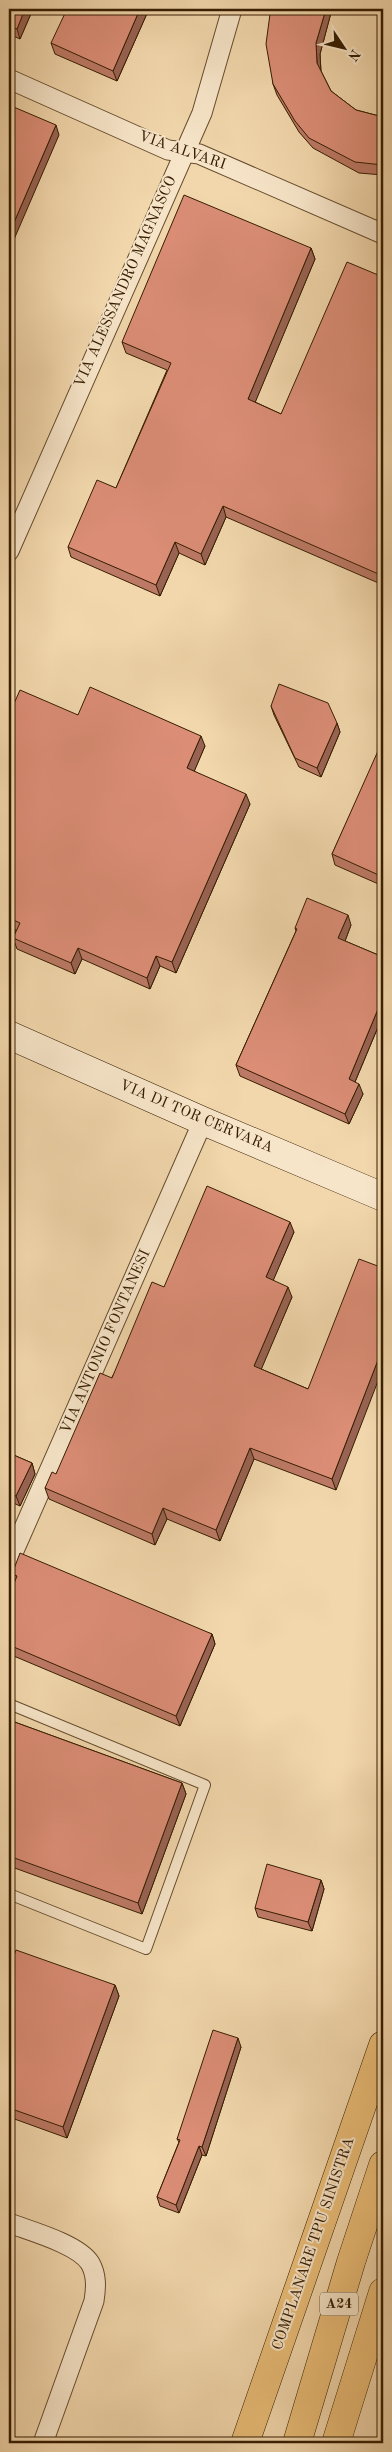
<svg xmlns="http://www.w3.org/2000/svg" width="392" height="2452" viewBox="0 0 392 2452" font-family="'Old Standard TT',serif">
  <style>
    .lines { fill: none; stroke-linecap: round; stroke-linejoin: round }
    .lane-casing { stroke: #654c2c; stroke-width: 12 }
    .street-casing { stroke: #654c2c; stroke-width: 21 }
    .secondary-casing { stroke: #361d01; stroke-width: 29 }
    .highway-casing { stroke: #361d01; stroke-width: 29 }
    .lane { stroke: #f7e5c9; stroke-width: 10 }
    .street { stroke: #f7e5c9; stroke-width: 19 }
    .secondary { stroke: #f7e5c9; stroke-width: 28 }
    .highway { stroke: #e9bc76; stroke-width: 28 }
    .wall { fill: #bc7965; stroke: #361d01 }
    .shaded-wall { fill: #996353; stroke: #361d01 }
    .building { fill: #db8d76; stroke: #361d01 }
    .labels { text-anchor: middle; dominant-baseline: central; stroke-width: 4; stroke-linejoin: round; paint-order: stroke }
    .shield { fill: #f7e5c9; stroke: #70593d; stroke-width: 1 }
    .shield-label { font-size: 14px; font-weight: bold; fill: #361d01 }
    .street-label { font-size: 15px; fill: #361d01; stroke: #f7e5c9 }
  </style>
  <rect width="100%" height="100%" fill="#f2d7ac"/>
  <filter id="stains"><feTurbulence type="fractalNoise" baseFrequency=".004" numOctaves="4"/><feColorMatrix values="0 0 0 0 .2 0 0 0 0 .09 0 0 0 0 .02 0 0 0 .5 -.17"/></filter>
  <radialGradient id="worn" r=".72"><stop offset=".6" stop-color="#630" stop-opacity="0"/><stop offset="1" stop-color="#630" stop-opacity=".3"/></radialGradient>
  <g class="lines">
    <defs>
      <path id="lane" d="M9,1704l196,81 -59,164 -137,-55"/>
      <g id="street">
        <path d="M9,79l159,71 31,4 184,80"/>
        <path d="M9,551l193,-438 30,-104"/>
        <path d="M9,1562l194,-441"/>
        <path d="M9,2223c21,8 69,21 81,40 7,12 6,25 4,38l-51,142"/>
      </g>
      <path id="secondary" d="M9,1035l194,86 180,76"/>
      <g id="highway">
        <path d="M245,2443l138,-398"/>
        <path d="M297,2443l54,-181 32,-97"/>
        <path d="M336,2443l47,-151"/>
      </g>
    </defs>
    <use href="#lane" class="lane-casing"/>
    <use href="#street" class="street-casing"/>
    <use href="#secondary" class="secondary-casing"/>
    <use href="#highway" class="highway-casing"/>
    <use href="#lane" class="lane"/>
    <use href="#street" class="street"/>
    <use href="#secondary" class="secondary"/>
    <use href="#highway" class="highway"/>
  </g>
  <g class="wall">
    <path d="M9,9h24l-13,30 -11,-5z"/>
    <path d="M149,9l-32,72 -62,-27 -4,-11z"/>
    <path d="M272,9h60l-12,45 1,17 10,20 25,19 27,7v58l-24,-2 -46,-25 -14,-16 -22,-37 -4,-11z"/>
    <path d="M311,248l4,11 -60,143 26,12 102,-137v308l-157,-68 -21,48 -26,-12 -19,43 -89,-39 -3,-10 48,-59 51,-118 -41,-17 -4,-11z"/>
    <path d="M271,706l66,17 3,9 -19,45 -22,-10 -25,-52z"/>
    <path d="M9,715h69l127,31 -11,25 56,33 -74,169 -16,-7 -10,23 -68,-30 -7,15 -58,-25 -4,-11 3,-8 -7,-3z"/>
    <path d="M383,743v143l-48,-21 -3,-11z"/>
    <path d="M351,925l-6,16 38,16v58l-28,67 8,12 -14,30 -109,-48 -4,-11 60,-134 -1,-3z"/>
    <path d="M294,1232l-21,48 19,17 -31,72 47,20 28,101 -82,-31 -34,82 -53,-22 -12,26 -106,-46 -4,-11 11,-14 108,-187z"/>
    <path d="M9,1453l23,10 3,11 -15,32 -11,-5z"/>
    <path d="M12,1574l200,60 3,10 -35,82 -171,-72v-58l6,-14z"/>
    <path d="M9,1720l173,63 4,11 -44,120 -133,-48z"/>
    <path d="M321,1880l3,9 -12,42 -54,-14 -3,-9z"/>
    <path d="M9,1970l106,15 4,11 -52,142 -58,-21z"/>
    <path d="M241,2047l-35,109 -4,-1 -23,58 -19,-7 -3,-9 22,-55 -2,-3z"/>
  </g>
  <g class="shaded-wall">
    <path d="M25,9h8l-13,30 -3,-10z"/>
    <path d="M140,9h9l-32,72 -4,-10z"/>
    <path d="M326,9h6l-12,45 1,20 -4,-11 -1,-20z"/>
    <path d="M56,125l3,10 -50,116v-17z"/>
    <path d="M311,248l4,11 -63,151 -4,-11z"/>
    <path d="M223,506l3,11 -21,48 -4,-11z"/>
    <path d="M175,542l4,11 -19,43 -4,-11z"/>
    <path d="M337,723l3,9 -19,45 -4,-9z"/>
    <path d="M201,736l4,10 -14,33 -4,-11z"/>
    <path d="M246,794l4,10 -74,169 -4,-11z"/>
    <path d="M348,915l3,10 -9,24 -4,-11z"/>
    <path d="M78,948l4,11 -7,15 -4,-11z"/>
    <path d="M156,956l4,10 -10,23 -3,-11z"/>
    <path d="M383,997v18l-31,74 -3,-10z"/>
    <path d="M359,1084l4,10 -14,30 -4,-10z"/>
    <path d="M290,1222l4,10 -24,56 -4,-11z"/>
    <path d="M288,1287l4,10 -34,80 -4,-11z"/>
    <path d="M383,1347v21l-47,122 -4,-11z"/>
    <path d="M250,1448l4,11 -34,82 -4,-11z"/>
    <path d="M32,1463l3,11 -15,32 -4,-10z"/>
    <path d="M163,1508l4,11 -12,26 -3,-11z"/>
    <path d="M212,1634l3,10 -35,82 -4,-10z"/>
    <path d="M182,1783l4,11 -44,120 -4,-11z"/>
    <path d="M321,1880l3,9 -12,42 -4,-9z"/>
    <path d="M115,1985l4,11 -52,142 -4,-11z"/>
    <path d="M238,2038l3,9 -35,109 -4,-9z"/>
    <path d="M199,2146l3,9 -23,58 -3,-8z"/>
  </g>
  <g class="building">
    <path d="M9,9h16l-8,20 -8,-3z"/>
    <path d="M67,9h73l-27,62 -62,-28z"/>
    <path d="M272,9h54l-10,34 1,20 14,28 25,19 27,7v48l-28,-3 -46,-24 -14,-17 -22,-37 -7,-40 4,-30z"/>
    <path d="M9,105l47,20 -47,109z"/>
    <path d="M184,195l127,53 -63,151 33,15 66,-152 36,15v299l-160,-70 -22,48 -26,-12 -19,43 -88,-38 29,-67 19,8 55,-125 -49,-21z"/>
    <path d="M279,684l49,19 9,20 -20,45 -22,-10 -24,-52z"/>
    <path d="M90,687l111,49 -14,32 59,26 -74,168 -16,-6 -9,22 -69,-30 -7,15 -58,-25 7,-15 -11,-5v-203l11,-25 58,25z"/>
    <path d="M382,742l1,1v134l-51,-23z"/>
    <path d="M307,898l41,17 -10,23 45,19v41v-1l-34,82 10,5 -14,30 -109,-49 61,-136 -2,-1z"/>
    <path d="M207,1186l83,36 -24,55 22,10 -34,79 54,23 51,-130 24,9v79l-51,132 -82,-31 -34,82 -53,-22 -11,26 -107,-46 7,-16 4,2 44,-101 12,5 40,-96 12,5z"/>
    <path d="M9,1453l23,10 -16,33 -7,-4z"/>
    <path d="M20,1553l192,81 -36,82 -167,-71v-49l8,-20 -5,-2z"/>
    <path d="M9,1720l173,63 -44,120 -129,-47z"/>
    <path d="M267,1864l54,16 -13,42 -53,-14z"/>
    <path d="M16,1950l99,35 -52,142 -54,-19v-138z"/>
    <path d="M213,2030l25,8 -36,109 -3,-1 -23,59 -19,-8 23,-57 -3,-1z"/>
  </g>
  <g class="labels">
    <rect class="shield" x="320" y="2292.5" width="38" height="23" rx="4"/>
    <g class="shield-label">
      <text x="339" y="2304">A24</text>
    </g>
    <g class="street-label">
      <text transform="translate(182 151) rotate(19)">VIA ALVARI</text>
      <text transform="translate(126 282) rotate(-66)">VIA ALESSANDRO MAGNASCO</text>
      <text transform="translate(196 1117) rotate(23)">VIA DI TOR CERVARA</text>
      <text transform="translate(106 1342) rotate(-66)">VIA ANTONIO FONTANESI</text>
      <text transform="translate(314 2244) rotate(-71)">COMPLANARE TPU SINISTRA</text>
    </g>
  </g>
  <rect width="392" height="2452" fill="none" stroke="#f2d7ac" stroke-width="30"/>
  <rect x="10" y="10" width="372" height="2432" fill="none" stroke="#361d01" stroke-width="2.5"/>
  <rect x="15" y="15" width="362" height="2422" fill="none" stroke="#361d01"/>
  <g transform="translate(344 48) rotate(125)" stroke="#f7e5c9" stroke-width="4" paint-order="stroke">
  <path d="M0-4L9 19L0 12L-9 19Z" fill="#361d01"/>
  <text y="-8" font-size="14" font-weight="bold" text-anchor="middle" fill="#361d01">N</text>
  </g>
  <rect width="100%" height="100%" filter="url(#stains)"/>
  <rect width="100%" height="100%" fill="url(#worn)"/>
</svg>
